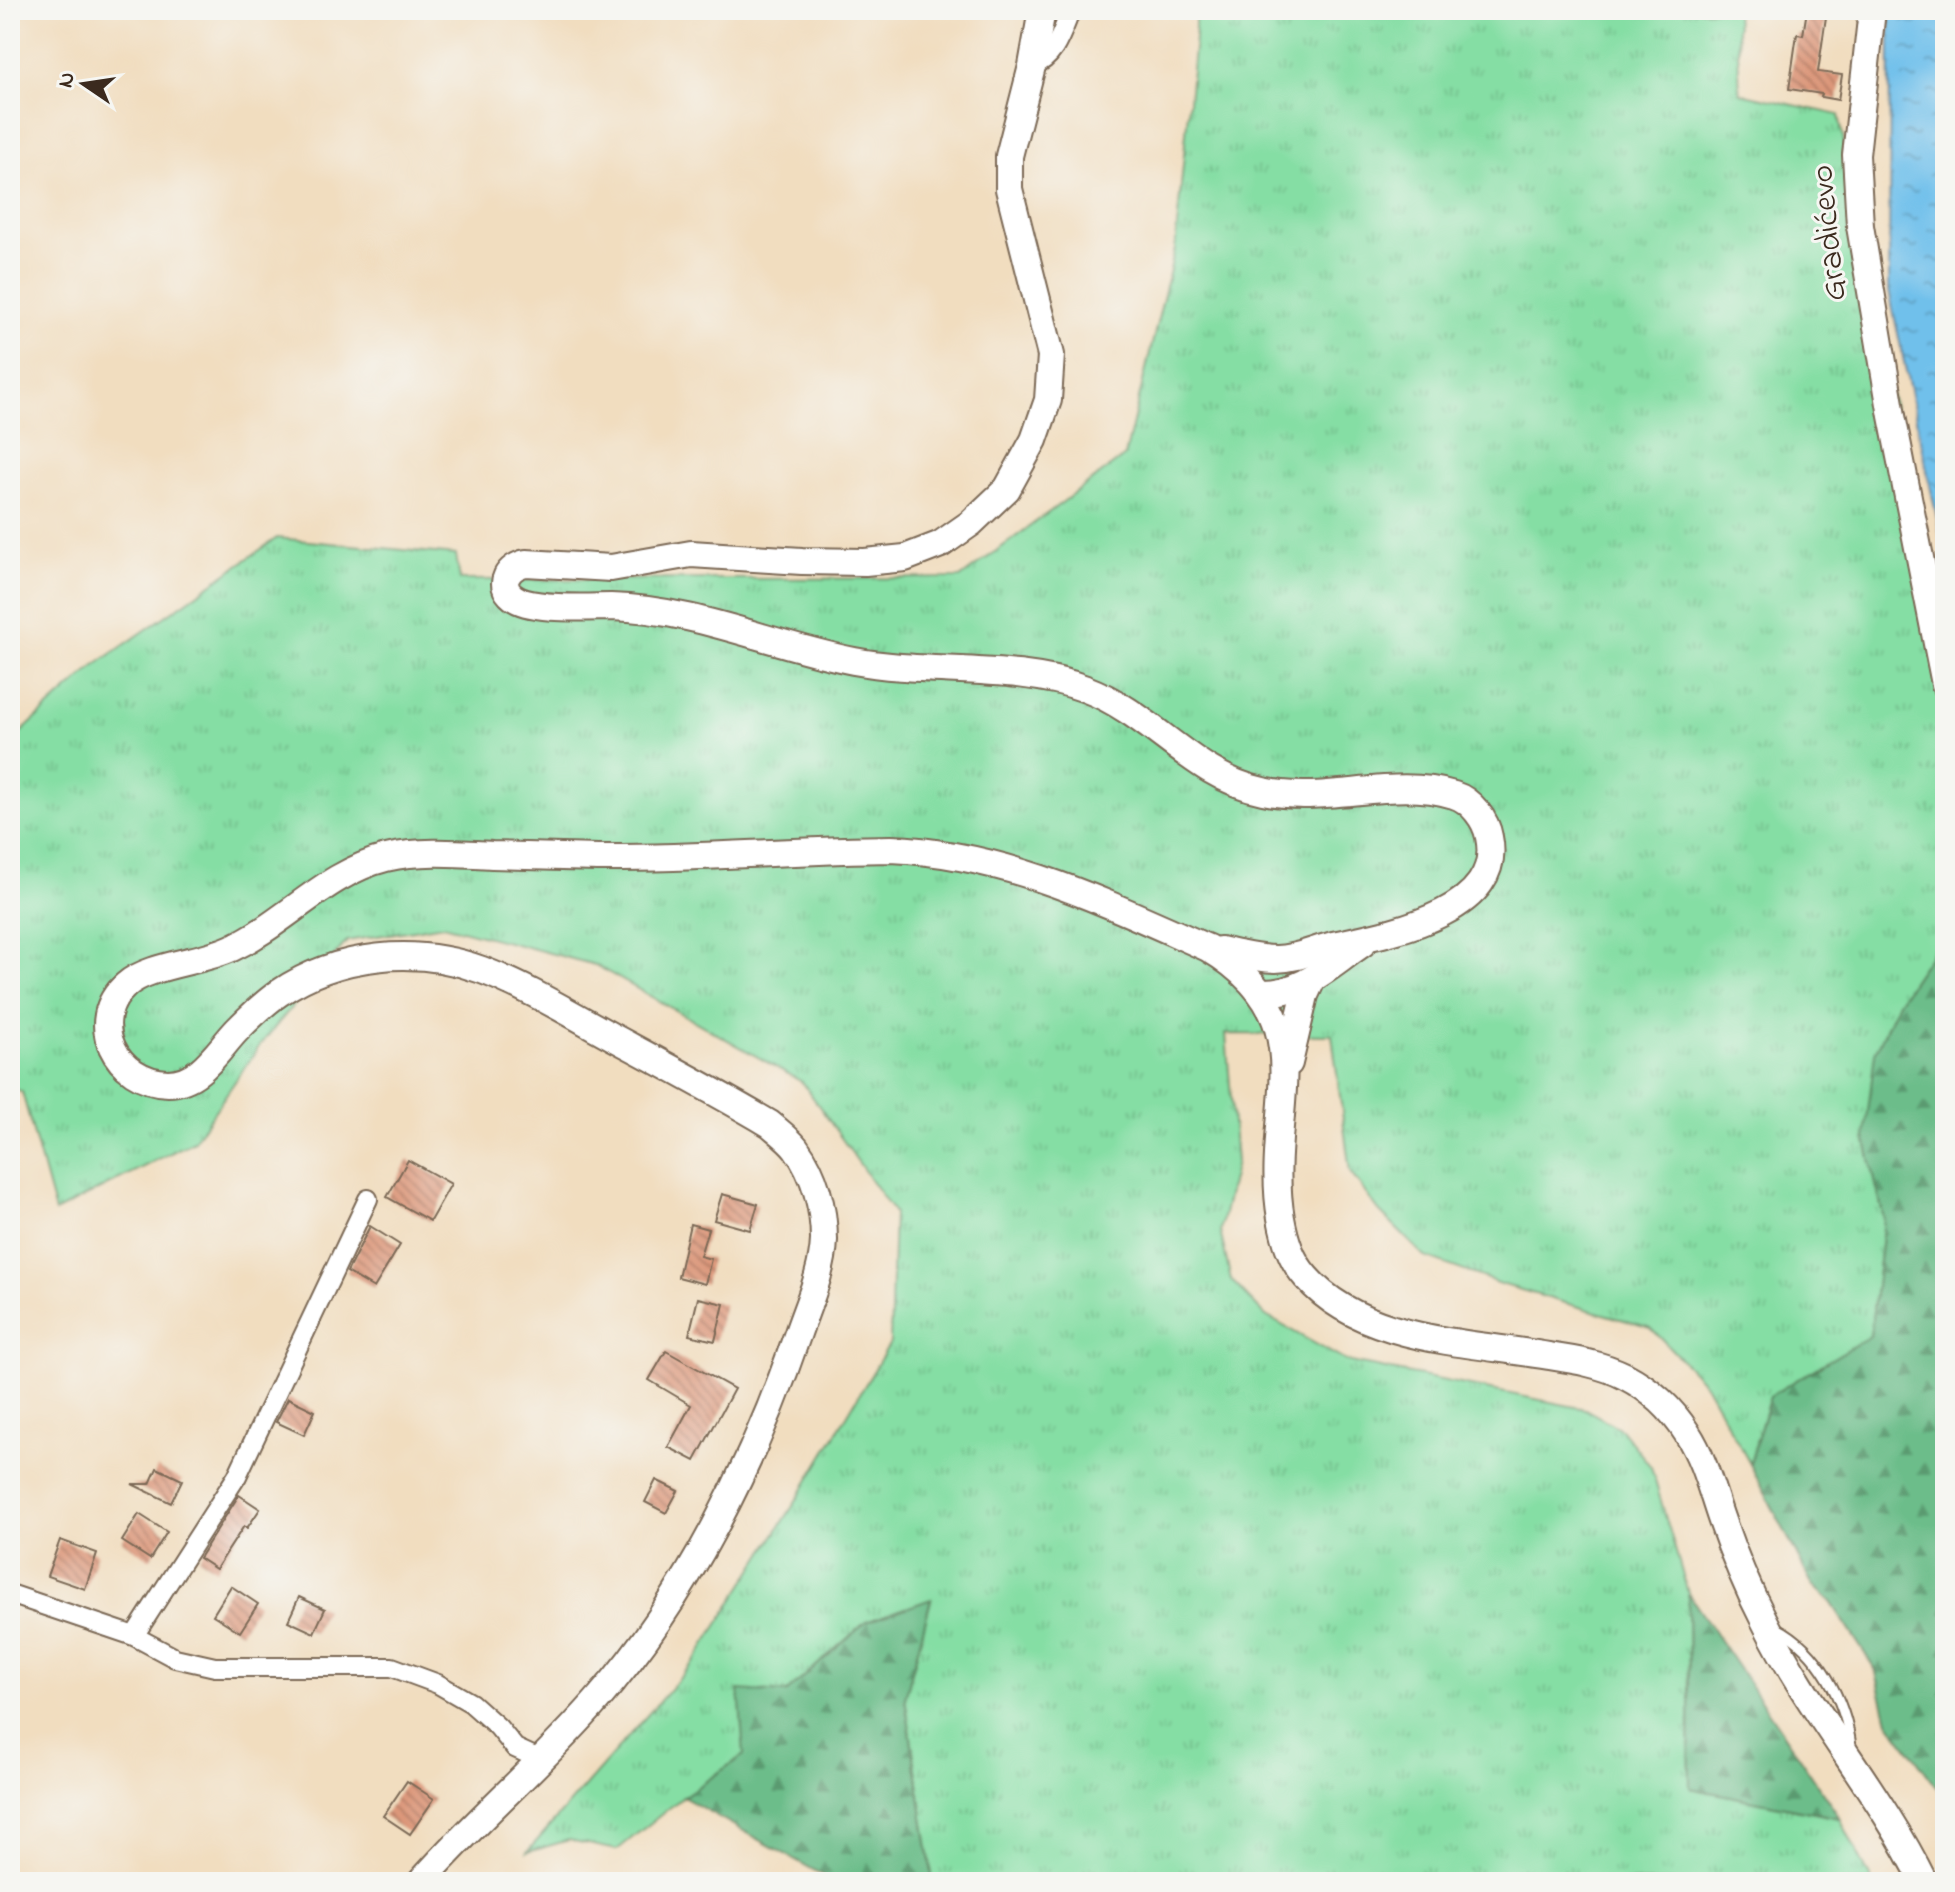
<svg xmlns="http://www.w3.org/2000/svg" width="1955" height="1892" viewBox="0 0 1955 1892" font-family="'Indie Flower',sans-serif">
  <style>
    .grass { fill: url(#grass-tufts); stroke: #608461; stroke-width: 2 }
    .forest { fill: url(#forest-firs); stroke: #547454; stroke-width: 2 }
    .water { fill: url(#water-ripples); stroke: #567584; stroke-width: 2 }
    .building { fill: url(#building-back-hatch) }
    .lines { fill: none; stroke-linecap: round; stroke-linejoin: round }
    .lane-casing { stroke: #7b6956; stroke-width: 13 }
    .street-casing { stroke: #7b6956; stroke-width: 22 }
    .secondary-casing { stroke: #7b6956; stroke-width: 30 }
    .lane { stroke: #fff; stroke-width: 9 }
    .street { stroke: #fff; stroke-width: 18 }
    .secondary { stroke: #fff; stroke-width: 26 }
    .labels { text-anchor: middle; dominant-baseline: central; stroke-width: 6; stroke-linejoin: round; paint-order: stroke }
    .street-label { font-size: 34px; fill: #3b2a1e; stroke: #f6f6f2 }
  </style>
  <defs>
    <pattern id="grass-tufts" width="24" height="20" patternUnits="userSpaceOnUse" patternTransform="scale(2)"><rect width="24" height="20" fill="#85dea4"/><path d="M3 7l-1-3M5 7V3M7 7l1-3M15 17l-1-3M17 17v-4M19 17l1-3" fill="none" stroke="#74bf8d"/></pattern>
    <pattern id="forest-firs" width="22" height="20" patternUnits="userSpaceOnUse" patternTransform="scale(2)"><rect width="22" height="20" fill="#6cbd8a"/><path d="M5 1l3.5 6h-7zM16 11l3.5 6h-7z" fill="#5a9a70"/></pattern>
    <pattern id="water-ripples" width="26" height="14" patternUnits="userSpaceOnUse" patternTransform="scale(2)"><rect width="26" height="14" fill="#70c0eb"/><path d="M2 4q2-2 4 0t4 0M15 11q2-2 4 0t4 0" fill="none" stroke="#5d9cbe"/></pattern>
    <pattern id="building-back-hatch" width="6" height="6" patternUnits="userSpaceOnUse" patternTransform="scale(2)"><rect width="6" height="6" fill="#dc977a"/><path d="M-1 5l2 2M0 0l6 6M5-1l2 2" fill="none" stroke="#b47b63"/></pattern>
  </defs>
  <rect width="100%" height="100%" fill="#f6f6f2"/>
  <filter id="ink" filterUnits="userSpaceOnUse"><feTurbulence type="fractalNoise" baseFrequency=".0125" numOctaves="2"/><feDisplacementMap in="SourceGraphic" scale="16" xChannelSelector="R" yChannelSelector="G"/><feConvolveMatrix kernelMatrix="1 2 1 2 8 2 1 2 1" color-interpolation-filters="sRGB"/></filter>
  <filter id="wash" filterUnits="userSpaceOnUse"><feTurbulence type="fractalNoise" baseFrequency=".006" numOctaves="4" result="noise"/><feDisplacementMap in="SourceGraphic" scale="32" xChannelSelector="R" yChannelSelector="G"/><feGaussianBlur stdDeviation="1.8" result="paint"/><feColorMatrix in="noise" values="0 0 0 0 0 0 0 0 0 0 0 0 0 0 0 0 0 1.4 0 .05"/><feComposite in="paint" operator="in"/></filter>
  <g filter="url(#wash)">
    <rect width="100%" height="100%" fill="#f1ddbf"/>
    <path class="grass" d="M1195,10h541l4,83 99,22 106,569v249l-47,69 -33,135 19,82 -14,117 -100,60 -20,68 -45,-80 -54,-56 -147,-43 -79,-28 -46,-46 -29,-39 -18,-137 -106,-1 10,128 -16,69 11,49 35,36 80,45 239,48 36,20 30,38 37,126 2,195 150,30 32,64h-939l-28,-184 26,-98 -65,22 -80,71 -42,62 -61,42 -66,53 -48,-10 -42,12 167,-190 101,-159 95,-160 4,-130 -92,-131 -207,-117 -152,-40 -96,16 -87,104 -66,96 -139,71 -33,-120 -12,-5v-345l87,-78 180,-126 179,17 4,25 500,-2 165,-122 50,-207 20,-211z"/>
    <g class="forest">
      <path d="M1945,933v865l-57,-77 -13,-52 -44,-67 -19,-18 -62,-120 20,-68 100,-60 14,-117 -19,-82 10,-84 23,-51z"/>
      <path d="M1688,1593l152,225 -150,-30z"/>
      <path d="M931,1599l-26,99 28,184h-98l-152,-85 61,-42 -5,-65 47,3 80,-71z"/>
    </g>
    <path class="water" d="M1890,10h55v546l-56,-265z"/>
    <g id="blocks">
      <g class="building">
        <path d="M1807,10h20l-9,62 24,3 -4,25 -17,-3 1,-3 -33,-5 8,-55 6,1z"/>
        <path d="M408,1160l43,24 -21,37 -43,-24z"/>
        <path d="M722,1194l36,10 -8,26 -36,-10z"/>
        <path d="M690,1224l18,5 -8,27 11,3 -6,25 -27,-7z"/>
        <path d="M370,1226l30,19 -26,43 -27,-16z"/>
        <path d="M698,1298l26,6 -9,37 -26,-6z"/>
        <path d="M666,1351l68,38 -39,72 -27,-14 23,-42 -42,-25z"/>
        <path d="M288,1398l27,13 -11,24 -28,-13z"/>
        <path d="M157,1468l25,12 -11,23 -39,-19h18z"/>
        <path d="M656,1480l22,11 -12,22 -21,-11z"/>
        <path d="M239,1495l21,14 -13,19 -3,-2 -28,43 -17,-11z"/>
        <path d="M139,1514l28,18 -17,27 -28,-18z"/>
        <path d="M60,1540l37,13 -12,36 -38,-13z"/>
        <path d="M231,1586l27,18 -18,28 -27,-17z"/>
        <path d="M299,1597l26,12 -11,24 -26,-12z"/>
        <path d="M407,1781l27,18 -24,35 -27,-18z"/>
      </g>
    </g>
  </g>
  <g filter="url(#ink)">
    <use href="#blocks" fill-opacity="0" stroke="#7b6956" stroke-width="2"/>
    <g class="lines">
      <defs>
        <path id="lane" d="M1777,1628c42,22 68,72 74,118"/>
        <g id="street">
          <path d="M1032,66c24,-8 30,-35 39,-56"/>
          <path d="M10,1594l124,42 41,22 40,9h177l46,17 33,19 27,24 17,21 26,12"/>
          <path d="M134,1636l103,-160 131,-277"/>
        </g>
        <g id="secondary">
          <path d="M1042,10l-10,56 -23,90v33l42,166 -3,45 -14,40 -27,49 -36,34 -30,21 -36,14 -40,4 -63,-1 -111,-7 -80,14 -85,-5c-17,3 -30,21 -13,34 18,14 75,10 98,10 84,2 161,38 243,54 74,14 162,2 232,28 67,25 107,88 177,102 64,14 130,-15 191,4 17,5 32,25 35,42 16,75 -99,96 -151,107 -21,4 -40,15 -62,15 -19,0 -38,-5 -56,-9"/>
          <path d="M1872,10l-16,145 4,71 32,190 53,268"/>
          <path d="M1262,993c41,1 68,-28 100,-49"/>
          <path d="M1289,1063l16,-68 7,-15"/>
          <path d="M421,1882c56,-64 122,-119 177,-183 90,-103 156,-237 200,-366 10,-29 25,-62 26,-93 0,-32 -9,-66 -28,-92 -7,-9 -18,-17 -26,-24 -52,-31 -105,-59 -157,-87 -42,-23 -86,-50 -131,-67 -66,-24 -144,-17 -203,23 -15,10 -30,25 -42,37 -20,21 -37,53 -69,53 -52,-1 -83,-62 -42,-98 22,-20 76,-23 106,-37 55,-26 94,-75 154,-90 34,-8 71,-5 106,-3 35,1 70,2 106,3 97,1 195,-8 293,-9 113,4 215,54 317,99 123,73 54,161 73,270 4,22 10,42 25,59 56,65 165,65 243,79 26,4 52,8 76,20 25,13 47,33 62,57 17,26 24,56 34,85 12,35 26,69 43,102 45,92 115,170 160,262"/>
        </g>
      </defs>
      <use href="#lane" class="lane-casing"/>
      <use href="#street" class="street-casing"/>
      <use href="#secondary" class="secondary-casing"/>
      <use href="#lane" class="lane"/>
      <use href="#street" class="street"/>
      <use href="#secondary" class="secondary"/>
    </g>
  </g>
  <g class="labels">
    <g class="street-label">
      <text transform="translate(1830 233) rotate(-96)">Gradićevo</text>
    </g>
  </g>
  <rect width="1955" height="1892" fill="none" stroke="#f6f6f2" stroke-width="40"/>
  <g transform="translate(84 84) rotate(283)" stroke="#f6f6f2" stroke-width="6" paint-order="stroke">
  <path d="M0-6L14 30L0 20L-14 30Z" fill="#3b2a1e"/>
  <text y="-12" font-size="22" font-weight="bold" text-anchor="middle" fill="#3b2a1e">N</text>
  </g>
</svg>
